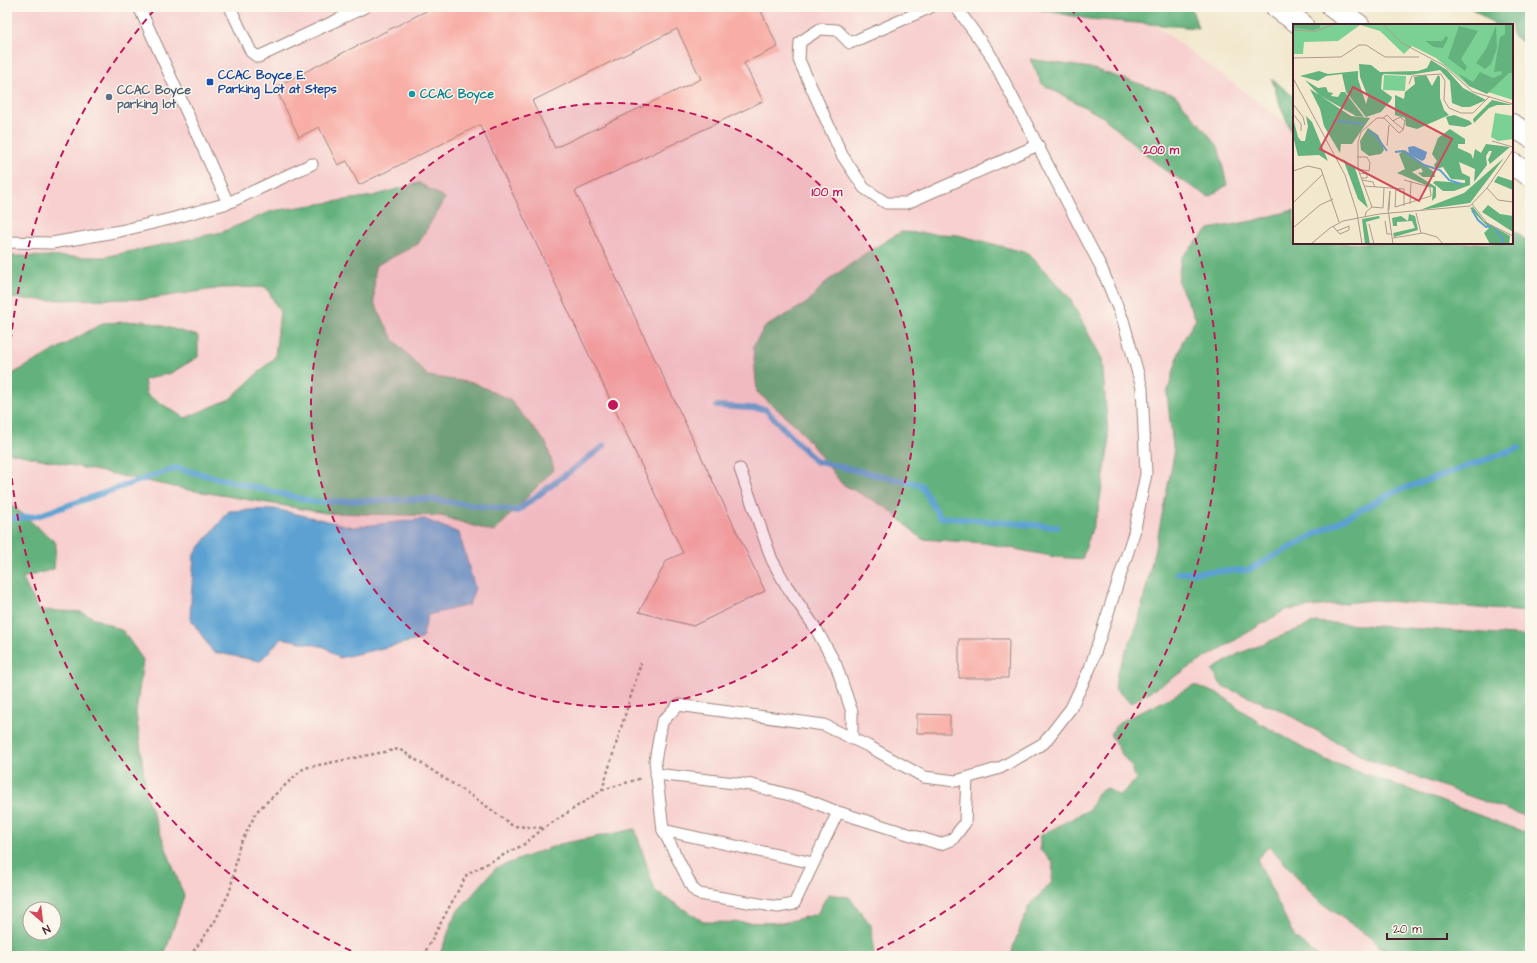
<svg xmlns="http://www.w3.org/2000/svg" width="1537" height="963" viewBox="0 0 1537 963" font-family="'Architects Daughter',sans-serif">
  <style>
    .built { fill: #f7d0cf; fill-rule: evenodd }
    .forest { fill: #64b27d; stroke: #576854; fill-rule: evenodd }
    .water { fill: #5ca1d2; stroke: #53607e }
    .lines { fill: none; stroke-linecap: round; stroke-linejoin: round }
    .stream { stroke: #5ca1d2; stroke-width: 6 }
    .building { fill: #f8aea7; fill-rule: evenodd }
    .lane-casing { stroke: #9e847c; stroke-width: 13 }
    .highway-casing { stroke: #9e847c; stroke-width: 24 }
    .path { stroke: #9e847c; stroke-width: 2.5; stroke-dasharray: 3 3; stroke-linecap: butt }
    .lane { stroke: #fff; stroke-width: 11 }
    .highway { stroke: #fff; stroke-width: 22 }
    .ring { fill: none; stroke: #c2185b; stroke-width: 2; stroke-dasharray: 7 5 }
    .transit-dot { fill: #1a4fb4; stroke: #fbf7ec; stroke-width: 1.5 }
    .culture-dot { fill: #0f9aa8; stroke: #fbf7ec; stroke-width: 1.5 }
    .service-dot { fill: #5c6f8a; stroke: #fbf7ec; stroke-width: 1.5 }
    .labels { text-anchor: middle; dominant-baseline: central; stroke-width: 3; stroke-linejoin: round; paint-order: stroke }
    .transit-label { font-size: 12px; font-weight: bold; fill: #164399; stroke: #fbf7ec; text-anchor: start }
    .service-label { font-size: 12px; font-weight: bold; fill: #4e5e75; stroke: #fbf7ec; text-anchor: start }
    .culture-label { font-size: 12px; font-weight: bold; fill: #0d838f; stroke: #fbf7ec; text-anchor: start }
    .inset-river { fill: none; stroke: #5ca1d2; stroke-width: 2 }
    .inset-road { fill: none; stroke: #af988d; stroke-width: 1 }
    .view { fill: #d1495b; fill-opacity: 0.15; stroke: #d1495b; stroke-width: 2 }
    .inset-edge { fill: none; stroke: #4a1f2b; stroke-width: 2 }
    .centre { fill: #c2185b; stroke: #fbf7ec; stroke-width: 2 }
    .ring-label { font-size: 12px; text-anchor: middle; font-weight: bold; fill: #c2185b; stroke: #fbf7ec; stroke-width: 3; stroke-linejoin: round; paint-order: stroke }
  </style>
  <rect width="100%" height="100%" fill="#fbf7ec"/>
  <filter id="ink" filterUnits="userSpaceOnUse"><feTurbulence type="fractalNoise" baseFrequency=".025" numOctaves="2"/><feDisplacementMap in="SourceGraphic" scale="8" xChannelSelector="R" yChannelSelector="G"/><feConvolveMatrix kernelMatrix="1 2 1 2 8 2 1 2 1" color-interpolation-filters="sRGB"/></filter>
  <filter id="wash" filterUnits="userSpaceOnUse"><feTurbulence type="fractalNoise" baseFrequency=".012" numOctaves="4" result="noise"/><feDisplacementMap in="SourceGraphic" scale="16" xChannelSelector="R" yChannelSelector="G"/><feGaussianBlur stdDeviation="0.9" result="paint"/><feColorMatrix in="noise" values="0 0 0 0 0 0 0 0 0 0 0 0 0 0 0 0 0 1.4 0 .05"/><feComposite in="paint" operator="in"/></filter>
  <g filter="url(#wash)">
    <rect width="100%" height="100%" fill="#f2e8ce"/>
    <path class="built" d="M7,7h1124l163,122v114l236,42v671h-1523zM30,909h24v24h-24z"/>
    <g class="forest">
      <path d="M1026,7h161l5,2 6,19 -109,-9z"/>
      <path d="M1469,7h61v40l-18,-12v-10h-16z"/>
      <path d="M1030,59l60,9 85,27 43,51 9,39 -18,12 -46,-28 -60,-52 -61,-33z"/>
      <path d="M1272,79l22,18v41l-16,-38z"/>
      <path d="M419,183l26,15 -27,46 -43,22 -1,36 19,37 35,37 46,7 36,17 36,43 8,26 -60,63 -53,-16 -115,-3 -99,-17 -38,-6 -182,-38v-75l96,-54 42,-2 53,15v21l-27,16 -27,7 3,15 38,23 45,-19 45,-42 5,-45 -14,-25 -44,1 -75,11 -104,1 -36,-2v-42l97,1 118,-25 50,-21 101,-15z"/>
      <path d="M1294,210v33h218v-15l18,16v368l-157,-12 -88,10 -154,93 -16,-14 2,-17 21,-49 20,-88 16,-80 -7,-61 15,-52 14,-23 -18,-37 3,-24 28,-29 43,-8z"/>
      <path d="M901,232l57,3 70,18 41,44 33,62 7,86 -11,66 -16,48 -26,-2 -72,-14 -62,-4 -35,-31 -45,-24 -44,-57 -41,-35 -4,-46 12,-19 42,-24 19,-21 40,-29z"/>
      <path d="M7,501l49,42 -2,26 -32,9 17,32 42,2 42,19 20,29 -7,53 11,85 37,98 -20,60h-157zM30,909h24v24h-24z"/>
      <path d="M1316,622l214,14v182l-163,-59 -87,-49 -58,-24 -10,-16 26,-16z"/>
      <path d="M1194,685l27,10 40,29 67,37 80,28 122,45v122h-141l-18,-18 -51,-36 -51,-56 -12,13 38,79 23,18h-307l3,-12 15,-38 23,-24 1,-19 -13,-13v-14l50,-27 7,-16 10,-5 12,8 17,-16 -4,-13 -9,-11 -13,-22 11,-13 33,-15z"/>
      <path d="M635,829l20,62 49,31 78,1 35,-9 11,-20 21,3 22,28 3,31h-435l17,-43 40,-45 64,-24z"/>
    </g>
    <path class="water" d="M275,509l78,18 71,-8 35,14 16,55 -6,17 -41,10 -6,24 -83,19 -14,-11 -43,-9 -22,23 -47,-9 -23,-34 4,-64 35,-43z"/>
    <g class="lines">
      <g class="stream">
        <path d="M717,406l48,3 50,52 106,24 19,32 117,10"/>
        <path d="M7,519l30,-3 139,-48 139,34 112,-3 90,12 87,-65"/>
        <path d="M1177,573l71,-3 146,-78 125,-44"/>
      </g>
    </g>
    <g id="blocks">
      <g class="building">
        <path d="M434,7h325l19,40 -34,16 19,38 -188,90 190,400 -72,35 -54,-14 28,-52 16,-7 -203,-428 -121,60 -12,-24 -9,4 -19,-38 -20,10 -24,-50zM677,29l24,50 -146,69 -23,-47z"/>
        <path d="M959,639h50l-1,39h-49z"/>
        <path d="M917,714l33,1v18h-33z"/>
      </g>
    </g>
  </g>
  <g filter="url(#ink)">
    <use href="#blocks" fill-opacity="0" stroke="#9e847c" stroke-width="1"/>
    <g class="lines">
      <defs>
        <g id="lane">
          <path d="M139,7l89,196"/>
          <path d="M230,7l21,45 7,5 107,-50"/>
          <path d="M931,7l-81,36 -13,-13 -17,-1 -20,13 -1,18 43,95 22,33 22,15h21l131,-58"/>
          <path d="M956,7l34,47 111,213 22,53 19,68 4,86 -12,59 -44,135 -19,40 -27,35 -44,25 -44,13 -32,-4 -56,-31 -44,-21 -146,-20 -16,17 -7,39 8,69 30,59 6,5 79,13 16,-3 44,-92 102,32 12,-4 13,-17 2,-45"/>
          <path d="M7,242l45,1 68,-12 54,-13 54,-15 84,-39"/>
          <path d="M740,469l32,91 14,25 30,44 20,36 16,47v27"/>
          <path d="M656,774l96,11 53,14 33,13"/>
          <path d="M663,830l150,33"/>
        </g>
        <g id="highway">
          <path d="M1277,7l25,18"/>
          <path d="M1333,7l25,18"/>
          <path d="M1512,125l18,11"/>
          <path d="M1512,164l18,11"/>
        </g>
      </defs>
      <use href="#lane" class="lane-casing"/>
      <use href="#highway" class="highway-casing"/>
      <g class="path">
        <path d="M602,790l40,-12"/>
        <path d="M190,956l24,-33 16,-32 9,-44 18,-36 47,-43 95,-19 79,51 35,26 31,2"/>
        <path d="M423,956l44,-82 56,-29 21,-17 58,-38 39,-127"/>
      </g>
      <use href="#lane" class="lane"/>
      <use href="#highway" class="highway"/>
    </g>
  </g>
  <circle cx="613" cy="405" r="302" fill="#c2185b" fill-opacity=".12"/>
  <g class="ring">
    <circle cx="613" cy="405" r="302"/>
    <path d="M362 956A605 605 0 0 1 156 8M1070 8A605 605 0 0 1 864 956"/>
  </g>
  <rect class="transit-dot" x="206" y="78" width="8" height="8" rx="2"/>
  <circle class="culture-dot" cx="412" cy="94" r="4"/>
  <circle class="service-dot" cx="109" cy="97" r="4"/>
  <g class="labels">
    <g class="transit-label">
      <text x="218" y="75">CCAC Boyce E.<tspan x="218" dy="14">Parking Lot at Steps</tspan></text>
    </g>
    <g class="service-label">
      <text x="117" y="90">CCAC Boyce<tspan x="117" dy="14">parking lot</tspan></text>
    </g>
    <g class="culture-label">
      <text x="420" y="94">CCAC Boyce</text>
    </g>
  </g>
  <g transform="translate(1293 24)">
    <rect width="220" height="220" fill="#f2e8ce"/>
    <path d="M0,0h220v76l-44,-14 -33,-28 -24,-12 -8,8 -24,-23 -20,-6 -22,16 -34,1 -1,12h-10zM91,51l22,1 -1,15 -22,-1zM202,89l18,3v23l-15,2 -7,-4z" fill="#7bd093"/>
    <path d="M0,0h25l2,1v3l-7,2 -20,-2zM212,0h8v49h-4l-22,21 -18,-8 -10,-12 14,8 7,-10 13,6 9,-4 -1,-3 -7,1 6,-35 5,-3zM166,2l19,5 -17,28 6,8 -2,4 -17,-13zM203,2l1,22 -6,16 -6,5 -9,-6 10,-14zM153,12l2,2 -5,10 -9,-1 -9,-6h17zM138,36l16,10 16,18 23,12 -16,7h-8l-10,-4 -2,-22 -10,-11 -30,5 -26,-1 -2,2 -1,13 11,8 -1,3 -10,12 -15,5 -20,-25 -4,-18 -16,2 -8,5 -18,-5 19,-5 9,3 30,-3v8l8,25 2,-7 -8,-20 -1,-13 12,1 9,7 38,-1 9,-3zM133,51l6,11 6,-11 2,2v21l4,12 5,5 -32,14 -11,-3 -1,-8 -10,-3v-20l9,4 1,-7 10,-8 -1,-7zM12,56l13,8 8,-1 2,5 5,1 -2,3 7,1 3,-5h4l19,25 -8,-1 -37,-21zM17,65l41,27 19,2 -18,26h-11l-1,9 -16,-27 -4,-17zM199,76l21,5h-16l-8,3 -15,15 -1,-4zM161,91l16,6 2,3 -7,3 -16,-2 -3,-8zM13,92l6,6 16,39 -9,-6 -21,1 -5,-20v-18l5,19 3,4h4l3,-15zM75,104l10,7 3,6 3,9 -3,4 -12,2 -8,-6 -1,-9zM157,105l15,10v5h-7v4l13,6 2,5 2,-10 6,4 5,-9 24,3 -20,17 -2,-4 4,-9h-3l-3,5 1,9 -13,17 1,-13 -16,-7 3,11 8,4v8l-16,6h-11l-10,-8 2,-2 30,2v-3l-14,-1 -8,-12 -7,2 -2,-4 3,-4 -5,-7 6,-16zM112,126l29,22 1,5h-12l-5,-4 5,-1 -2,-4 -9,4 24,15v10l-4,4 1,-13 -36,-15 8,-4 -6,-15zM211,134l-34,45 -50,7 44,-17zM50,135l12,9 13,40 -10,-9zM205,152l15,5v9l-19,-8zM195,181l12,9 13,2v16l-31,-20zM180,183l11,14 26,15 -1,8h-19l-6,-11 5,-5 -19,-20zM116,190l6,2 3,14 -24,7 -1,-4 22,-5 -3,-7 -15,1v4h-4l-1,-8 9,-2 7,5zM86,192l1,2 -14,4 4,22h-5l-3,-25z" fill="#64b27d"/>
    <path d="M121,122l13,6 -2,7 -3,2 -13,-7 -1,-7z" fill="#5ca1d2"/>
    <path class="inset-river" d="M44,97l26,3M76,107l7,5 11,15M102,128l8,-1 21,14 16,5 9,10 12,4M179,186l6,10 8,7 5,-1M202,205l8,10v5"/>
    <path class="inset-road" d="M90,0l19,19 41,22 30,27 40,12M0,6l23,1 18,-7M0,34l48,-1 18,-12h7l19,12h34M0,54l52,97 12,38 5,31M116,60l3,-8 29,-2 4,7 -1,19 5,8 12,5h12l16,-16M0,80l10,13 2,8M0,90l8,10v7M100,97l10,8M199,117l21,6M94,122l2,-21M64,133h10l3,6 -1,8 -11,-2M0,147l15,-5 13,3 18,53M66,149l8,1v4h-6M69,156l11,2 2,5M71,162l40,3v17M103,164l-1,19 36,-11 -1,-9 -26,-7M194,164l11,12 15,2M0,179l30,-29M117,180l1,-23M179,180l15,19 26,13M79,183l-14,-38v-27l3,-10 16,-14h7l15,15 4,-3 2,-9 -5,-4 -7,4 -6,-6 -4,3M96,186l1,-19 -2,18 5,35M123,189l5,20M72,193l1,-5 6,-5 11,1 1,-20M92,197l2,13h5M76,200l5,20M40,202l4,5 3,3 9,-4v-4l-12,5M0,204l27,-23 13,-6M100,214l30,-5 14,4 6,7M18,220l19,-16 13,-7 36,-7 91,-8 17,-18 26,-38"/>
    <path class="view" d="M60,63l99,52 -33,62 -99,-52z"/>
    <rect width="220" height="220" class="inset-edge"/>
  </g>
  <circle cx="613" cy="405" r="6" class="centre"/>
  <g class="ring-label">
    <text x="1161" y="154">200 m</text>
    <text x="827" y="196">100 m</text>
  </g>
  <rect width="1537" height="963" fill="none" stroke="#fbf7ec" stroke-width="24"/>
  <g transform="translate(42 921) rotate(152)"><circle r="19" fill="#fbf7ec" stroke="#b4a19f"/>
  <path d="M0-3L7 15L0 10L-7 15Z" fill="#d1495b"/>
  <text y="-6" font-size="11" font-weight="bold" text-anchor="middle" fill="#4a1f2b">N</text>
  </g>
  <path d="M1387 933v6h60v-6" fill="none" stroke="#4a1f2b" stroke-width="2"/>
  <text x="1393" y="933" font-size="12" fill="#4a1f2b" stroke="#fbf7ec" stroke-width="3" paint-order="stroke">20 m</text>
</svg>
